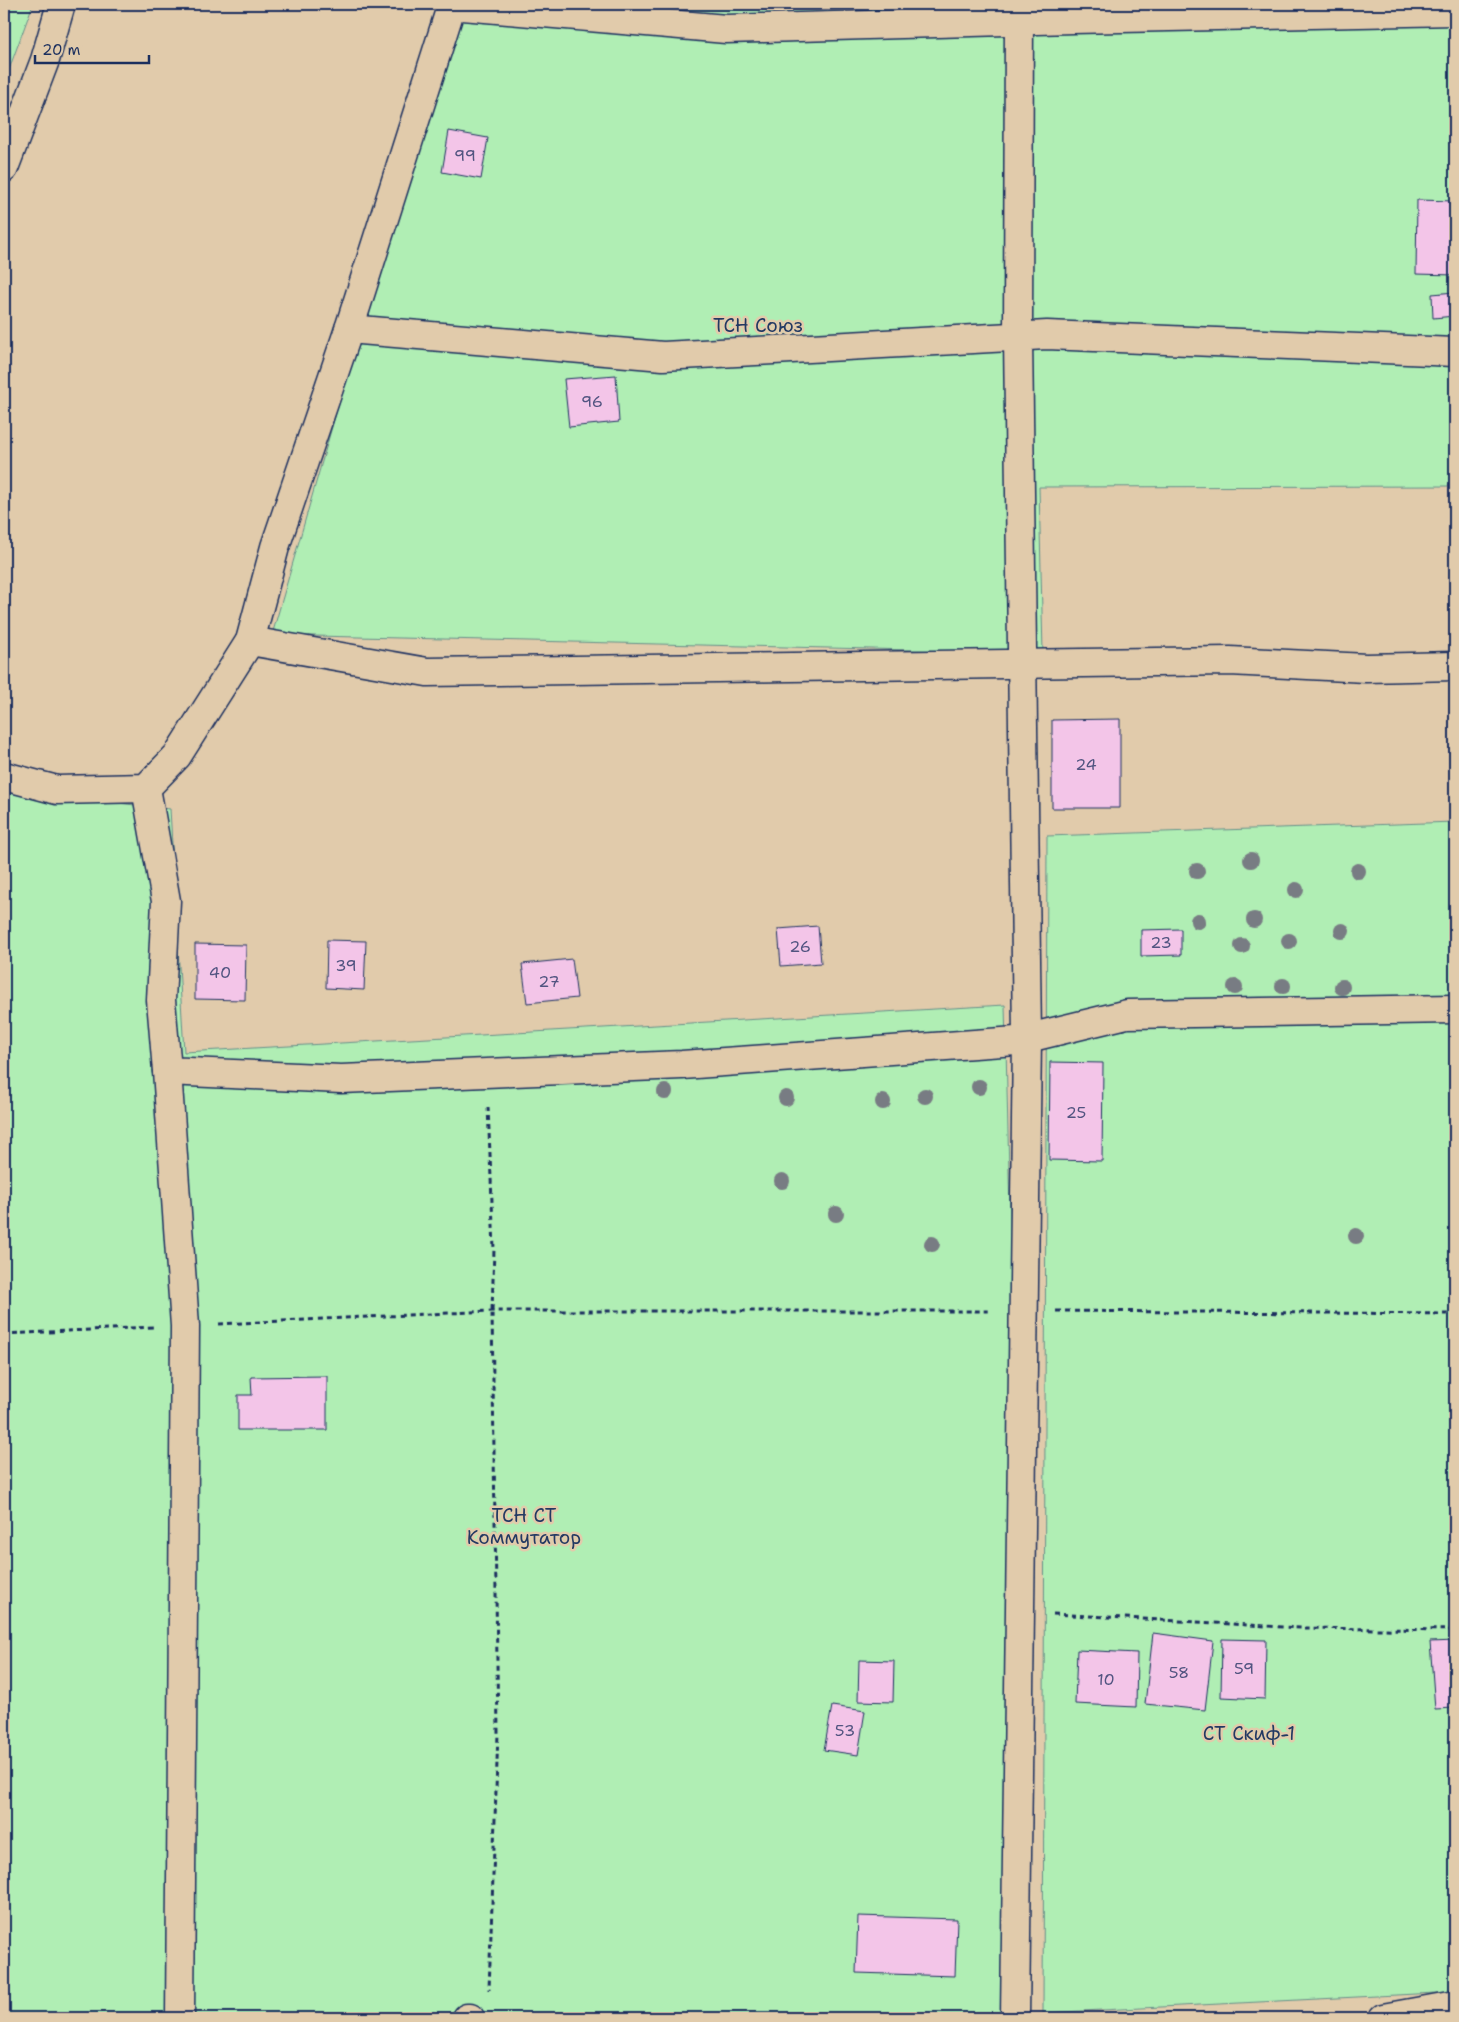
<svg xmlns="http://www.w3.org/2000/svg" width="1459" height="2022" viewBox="0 0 1459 2022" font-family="'Shantell Sans',sans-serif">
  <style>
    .green { fill: #b0eeb4; stroke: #668e89 }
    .building { fill: #f3c5e8; stroke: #1b2f5e }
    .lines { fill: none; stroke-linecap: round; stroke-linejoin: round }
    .minor-casing { stroke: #1b2f5e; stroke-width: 31 }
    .path { stroke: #1b2f5e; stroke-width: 3; stroke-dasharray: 5 4; stroke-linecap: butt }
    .minor { stroke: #e1cbab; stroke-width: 28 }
    .tree { fill: #787b83 }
    .labels { text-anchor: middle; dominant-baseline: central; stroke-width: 5; stroke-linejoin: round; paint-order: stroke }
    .number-label { font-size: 16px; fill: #515480 }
    .park-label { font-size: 19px; fill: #223962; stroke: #e1cbab }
  </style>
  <rect width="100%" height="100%" fill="#e1cbab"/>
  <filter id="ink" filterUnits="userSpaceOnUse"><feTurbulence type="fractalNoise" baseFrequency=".02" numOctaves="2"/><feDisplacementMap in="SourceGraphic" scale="10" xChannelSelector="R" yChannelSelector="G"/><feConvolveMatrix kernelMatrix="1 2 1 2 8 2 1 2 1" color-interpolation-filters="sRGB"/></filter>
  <g filter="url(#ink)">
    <g class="green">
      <path d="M4,4h29l-29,79z"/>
      <path d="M454,4h1001v482l-416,1 4,166 -771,-18z"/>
      <path d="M4,790l166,19 14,243 821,-47 24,1013h-1025z"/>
      <path d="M1455,822v1170l-412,21 4,-1177z"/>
    </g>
    <g class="building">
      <path d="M449,131l39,7 -7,41 -39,-7z"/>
      <path d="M1417,200l38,1v74l-39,-1z"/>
      <path d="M1455,292v24l-22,2 -1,-24z"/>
      <path d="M616,375l3,47 -50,5 -5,-48z"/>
      <path d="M1120,719v89h-68v-88z"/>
      <path d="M818,926l3,37 -40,3 -3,-37z"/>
      <path d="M1181,929v26l-40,1v-26z"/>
      <path d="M327,940l39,1 -2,49 -38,-2z"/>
      <path d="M195,944l51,1 -1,55 -50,-1z"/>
      <path d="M572,959l5,39 -50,5 -5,-39z"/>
      <path d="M1050,1062l53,1 -1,98 -53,-1z"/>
      <path d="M327,1376v54h-89v-35h14l-1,-18z"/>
      <path d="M1153,1633l60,8 -8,69 -60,-6z"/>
      <path d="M1222,1639l44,1 -1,59 -44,-2z"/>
      <path d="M1455,1641v67l-20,1 -5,-67z"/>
      <path d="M1077,1650l60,3 -1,54 -61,-3z"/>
      <path d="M859,1660l35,1 -1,41 -35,-1z"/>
      <path d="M832,1706l33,5 -7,44 -34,-5z"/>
      <path d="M858,1916l99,3 -2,57 -99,-3z"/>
    </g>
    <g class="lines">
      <defs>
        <g id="minor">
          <path d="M451,5l275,24 347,-10 382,-8"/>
          <path d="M4,168l41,-108 16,-56"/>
          <path d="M349,329l314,27 384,-21 408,17"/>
          <path d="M250,641l177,31 803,-11 136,7 89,-2"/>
          <path d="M4,776l53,14 89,-2 31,-32 73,-115 25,-94 74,-218 103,-325"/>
          <path d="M146,788l20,113 -5,99 6,71 174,8 341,-14 334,-24 111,-27 328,-5"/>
          <path d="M167,1071l18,255 -5,692"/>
          <path d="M467,2018h3"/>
          <path d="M1015,2018l12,-980 -9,-701 1,-333"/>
          <path d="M1383,2018l72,-13"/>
        </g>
      </defs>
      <use href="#minor" class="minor-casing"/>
      <g class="path">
        <path d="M488,1107l6,142 -2,62 6,422 -9,257"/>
        <path d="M1056,1311l399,3"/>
        <path d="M219,1324l273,-13h498"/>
        <path d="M4,1334l149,-7"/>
        <path d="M1053,1614l249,14 153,2"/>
      </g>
      <use href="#minor" class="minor"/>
    </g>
    <g class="tree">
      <circle cx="1251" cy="860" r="8"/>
      <circle cx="1197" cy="871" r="8"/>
      <circle cx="1358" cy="871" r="8"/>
      <circle cx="1296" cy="890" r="8"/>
      <circle cx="1254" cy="920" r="8"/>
      <circle cx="1198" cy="921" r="8"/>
      <circle cx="1342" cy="931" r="8"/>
      <circle cx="1289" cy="941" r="8"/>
      <circle cx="1242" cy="946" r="8"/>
      <circle cx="1283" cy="986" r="8"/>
      <circle cx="1235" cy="987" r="8"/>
      <circle cx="1342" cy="987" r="8"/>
      <circle cx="979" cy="1087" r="8"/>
      <circle cx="665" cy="1092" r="8"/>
      <circle cx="925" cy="1096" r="8"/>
      <circle cx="786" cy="1098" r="8"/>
      <circle cx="883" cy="1102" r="8"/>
      <circle cx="782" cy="1181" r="8"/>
      <circle cx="836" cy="1214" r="8"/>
      <circle cx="1356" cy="1236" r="8"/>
      <circle cx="932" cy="1244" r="8"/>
    </g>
  </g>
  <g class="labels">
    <g class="number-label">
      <text x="465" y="155">99</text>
      <text x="592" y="401">96</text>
      <text x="1086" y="764">24</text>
      <text x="1161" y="942">23</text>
      <text x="800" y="946">26</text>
      <text x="346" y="965">39</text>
      <text x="220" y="972">40</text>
      <text x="549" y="981">27</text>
      <text x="1076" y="1112">25</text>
      <text x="1244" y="1668">59</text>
      <text x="1179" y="1672">58</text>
      <text x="1106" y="1679">10</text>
      <text x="845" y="1730">53</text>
    </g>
    <g class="park-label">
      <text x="758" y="325">ТСН Союз</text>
      <text x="524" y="1515">ТСН СТ<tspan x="524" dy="22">Коммутатор</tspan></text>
      <text x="1249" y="1733">СТ Скиф-1</text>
    </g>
  </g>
  <rect width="1459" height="2022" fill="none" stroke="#e1cbab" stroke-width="20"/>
  <rect x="10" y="10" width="1439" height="2002" fill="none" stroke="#1b2f5e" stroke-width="2" filter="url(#ink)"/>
  <path d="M35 55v8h114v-8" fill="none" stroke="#1b2f5e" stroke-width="2.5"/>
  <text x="42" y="55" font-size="15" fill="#1b2f5e" stroke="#e1cbab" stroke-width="4" paint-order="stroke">20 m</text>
</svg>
